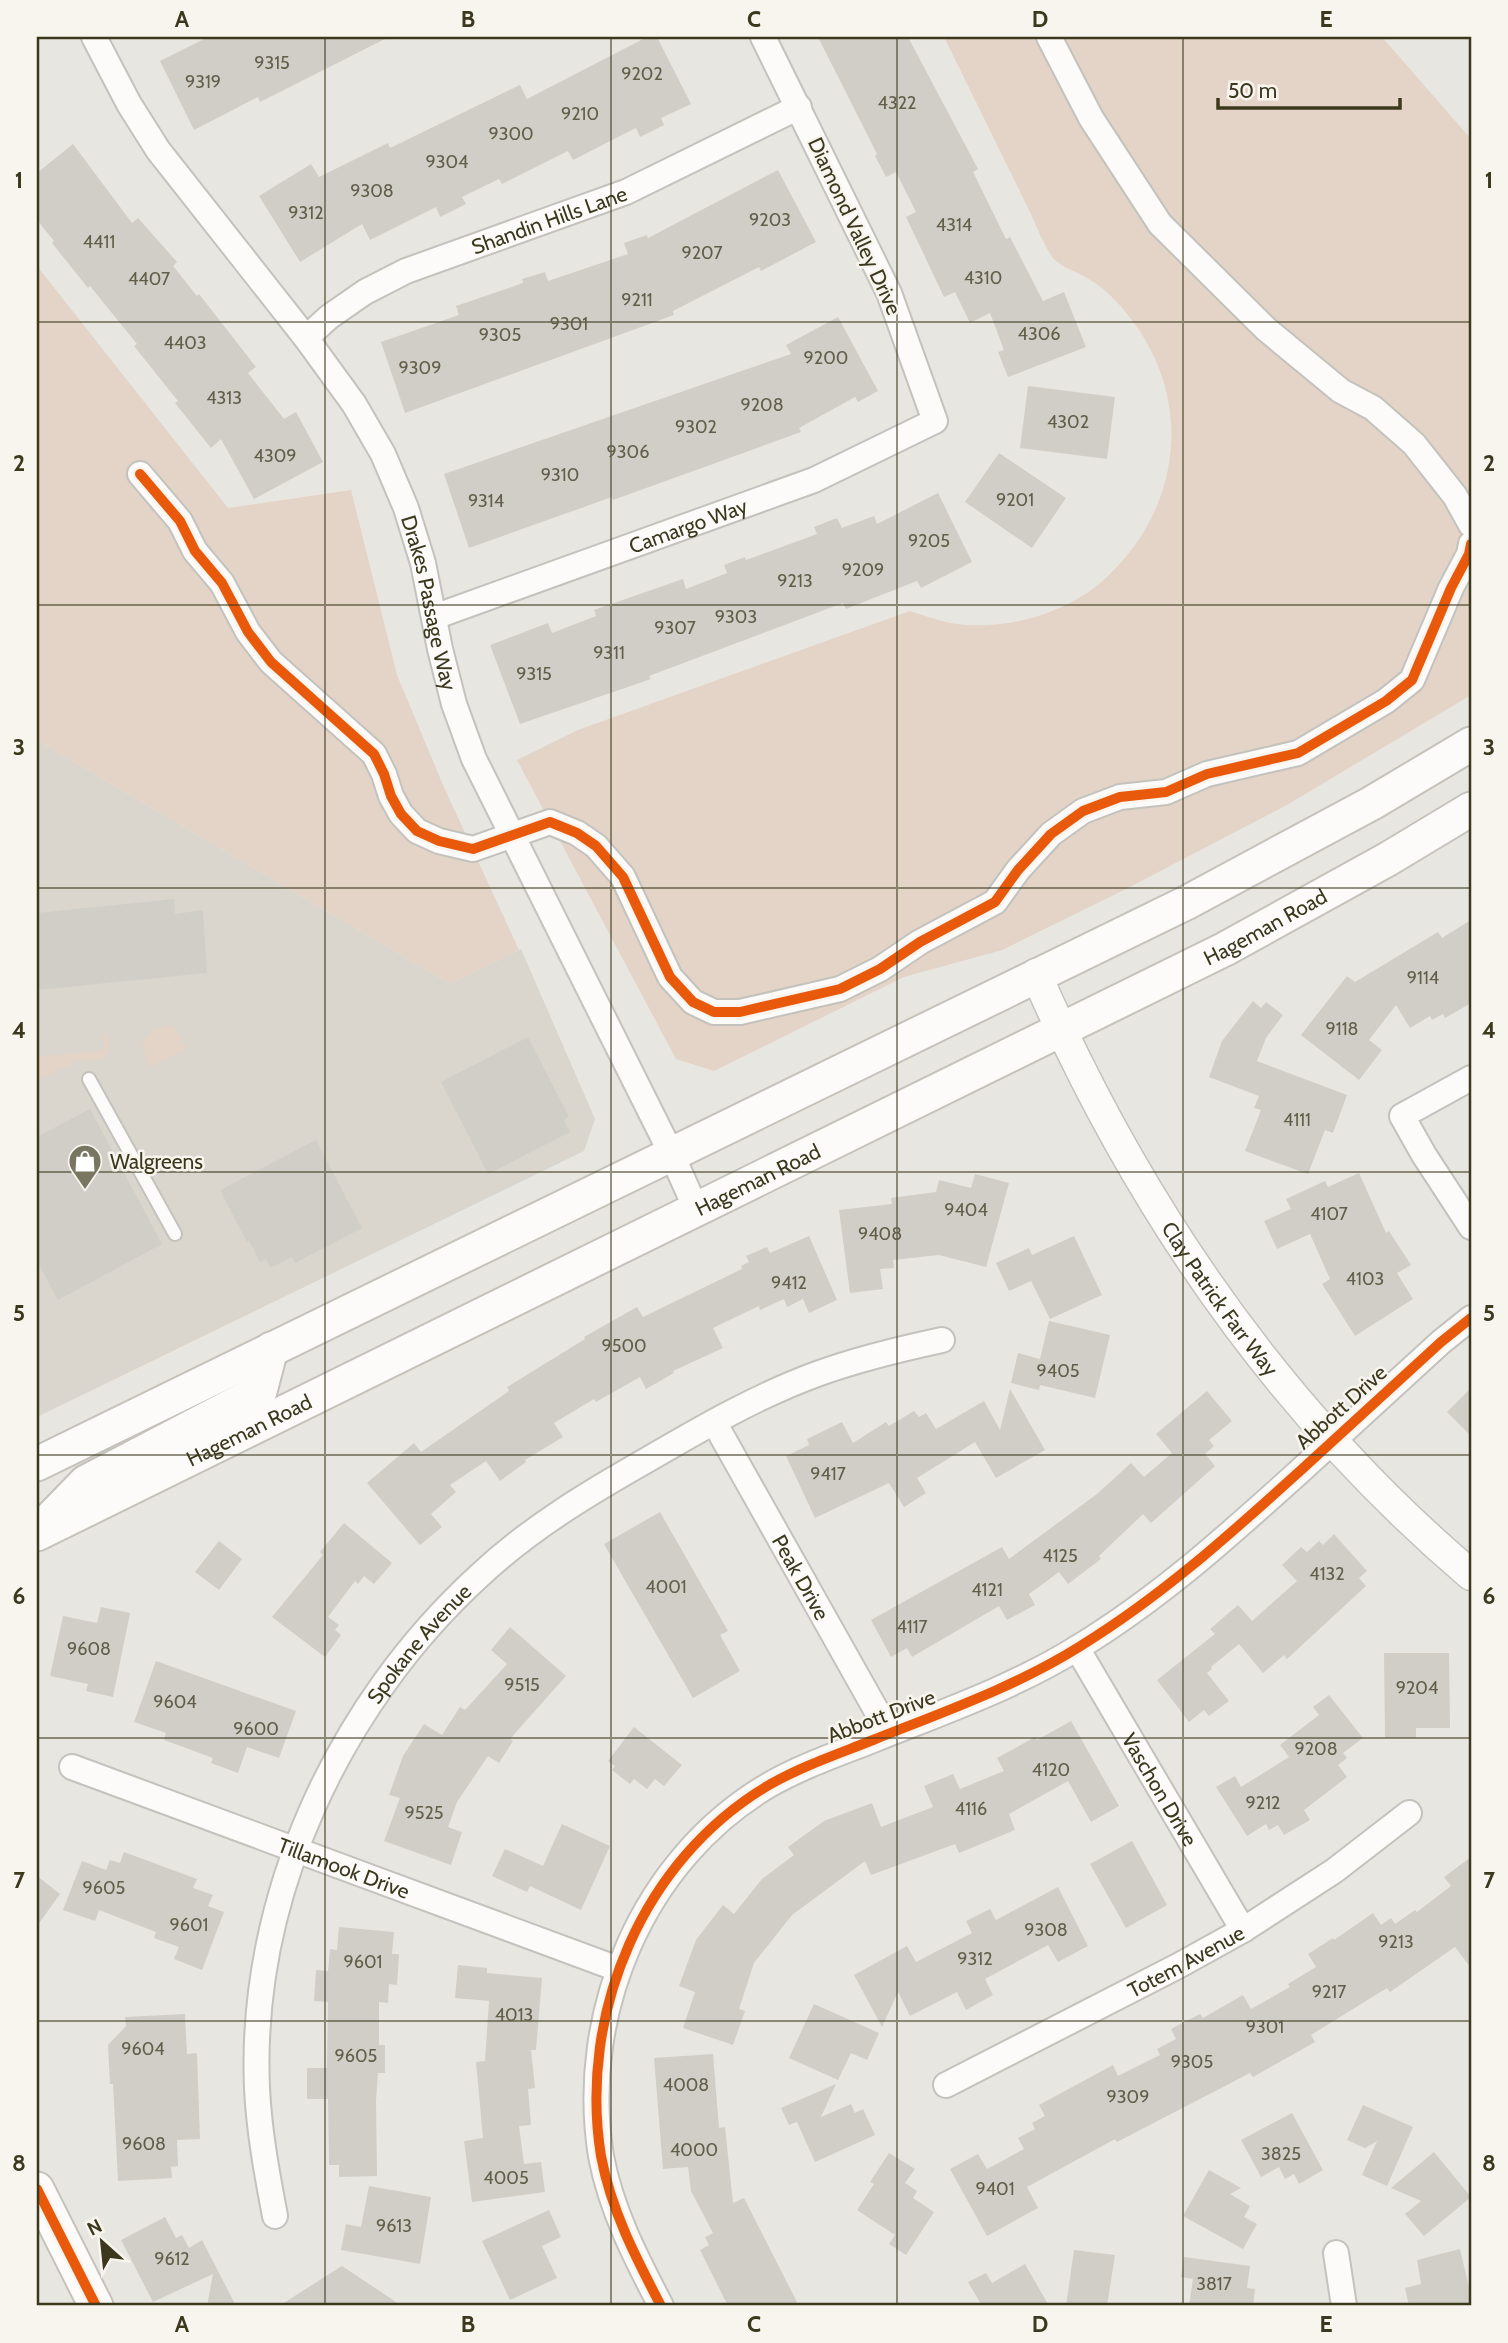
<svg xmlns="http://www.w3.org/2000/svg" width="1508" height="2343" viewBox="0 0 1508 2343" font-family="Cabin,sans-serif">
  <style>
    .built { fill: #dad6cd }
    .green { fill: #e3d4c7 }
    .building { fill: #d1cec8 }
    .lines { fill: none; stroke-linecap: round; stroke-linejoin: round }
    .service-casing { stroke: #c4c2bc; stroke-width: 16 }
    .minor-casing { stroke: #c4c2bc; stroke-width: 28 }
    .tertiary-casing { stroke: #c4c2bc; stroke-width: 33 }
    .secondary-casing { stroke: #c4c2ba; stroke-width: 37 }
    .service { stroke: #fcfbfa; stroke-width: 12 }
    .minor { stroke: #fcfbfa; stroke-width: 24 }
    .tertiary { stroke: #fcfbfa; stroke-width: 30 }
    .secondary { stroke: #fcfbfa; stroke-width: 33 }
    .cycleway-casing { stroke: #f8f4ee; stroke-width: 15 }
    .cycleway { stroke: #e8590c; stroke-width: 10 }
    .grid { fill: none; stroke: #3c381d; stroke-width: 2; stroke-opacity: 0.55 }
    .labels { text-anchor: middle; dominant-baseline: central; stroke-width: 5; stroke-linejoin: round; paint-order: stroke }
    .number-label { font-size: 18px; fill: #625e49 }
    .street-label { font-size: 21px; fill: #3c381d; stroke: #f8f4ee }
    .poi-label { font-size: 21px; fill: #3c381d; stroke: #f8f4ee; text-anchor: start }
    .neatline { fill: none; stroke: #3c381d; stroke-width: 2.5 }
    .grid-label { font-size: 23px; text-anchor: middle; font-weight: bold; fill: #3c381d }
  </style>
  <rect width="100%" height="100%" fill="#e8e6e0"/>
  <path class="built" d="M37,740l413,244 71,-35 74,170 -11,32 -547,266z"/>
  <g class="green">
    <path d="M944,37h438l89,102v556l-184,110 -161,84 -124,61 -98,27 -190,94 -38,-12 -159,-299 61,-30 332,-119c13,4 27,9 40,12 54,9 119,-9 158,-47 77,-73 86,-185 15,-267 -9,-11 -23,-24 -36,-31 -9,-6 -24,-10 -32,-18 -8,-7 -21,-40 -27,-52 -28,-57 -56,-114 -84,-171z"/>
    <path d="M37,266l191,242 123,-18 46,185 46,110 76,165 -69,34 -413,-244z"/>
    <path d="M172,1025l15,23 -36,19 -9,-22c5,-14 16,-18 30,-20z"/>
    <path d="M103,1034h4l3,15 -6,10 -25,2 -42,20v-24l67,-7z"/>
  </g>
  <g class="building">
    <path d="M208,37h181l-129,65 -2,-5 -64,33 -34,-69z"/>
    <path d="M647,37h10l34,67 -30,14 3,7 -24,12 -4,-9 -63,32 -5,-9 -66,33 -3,-5 -37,18 4,7 -26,13 -4,-10 -66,33 -8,-16 -62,38 -41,-66 52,-32 8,13 69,-34 2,5 130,-63 7,14z"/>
    <path d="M818,37h90l70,132 -5,3 33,67 4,-2 33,64 21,-9 22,55 -78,30 -10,-25 6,-2 -14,-37 -20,10 -15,-31 -11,5 -38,-80 10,-5 -20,-40 -10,5 -11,-21 2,-2z"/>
    <path d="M73,144l59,79 6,-5 39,44 -4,4 24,30 2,-2 57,73 -8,6 36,46 12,-7 27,50 -69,37 -33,-60 -10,9 -36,-45 3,-2 -44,-55 3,-2 -47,-58 -2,2 -36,-45 2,-2 -17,-21v-47z"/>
    <path d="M778,170l38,72 -55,29 -2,-4 -86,44 1,4 -269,98 -24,-71 78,-27 -3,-9 67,-23 -1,-4 23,-7 3,9 80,-27 -4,-11 23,-8 1,3z"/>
    <path d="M838,317l40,74 -20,11 -3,-5 -56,31 2,4 -188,68 -1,-3 -143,51 -25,-74 347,-120 -5,-9z"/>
    <path d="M1028,386l87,11 -8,62 -87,-11z"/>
    <path d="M999,453l67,45 -34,50 -67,-46z"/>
    <path d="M938,493l34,69 -51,26 -4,-7 -71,28 -3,-6 -194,73 2,3 -131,45 -30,-79 58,-22 4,10 44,-17 -2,-6 89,-31 3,10 41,-16 -3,-8 21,-8 1,3 71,-26 -3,-7 23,-9 5,10 32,-12 3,8z"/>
    <path d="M174,899l1,15 28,-4 4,63 -170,17v-77z"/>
    <path d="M1471,920v83l-26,15 -2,-4 -11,6 -2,-4 -20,12 -14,-23 -27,35 13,10 -23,30 -58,-45 46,-59 8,6 83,-50 4,6z"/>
    <path d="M1253,1001l8,7 5,-6 17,13 -17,23 -9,23 90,34 -14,38 -8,-3 -17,44 -63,-23 16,-41 -7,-2 5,-12 -50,-19 13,-36z"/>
    <path d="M528,1037l41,80 -5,3 6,12 -82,42 -47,-92z"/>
    <path d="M90,1109l72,135 -104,56 -21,-39v-124z"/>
    <path d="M316,1140l46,88 -67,35 -3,-6 -22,11 -4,-9 -6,3 -11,-21 -2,1 -27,-52z"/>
    <path d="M1359,1173l27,60 3,-2 22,34 -14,8 16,26 -58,37 -33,-52 8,-5 -20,-45 -33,15 -13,-28 27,-12 -5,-10 39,-18 3,6z"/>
    <path d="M975,1174l34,9 -23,84 -47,-12 -46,5 1,8 -14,1 3,20 -33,4 -11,-83 53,-6 -1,-6 45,-6 3,-12 32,8z"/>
    <path d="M809,1236l28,64 -28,13 -6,-14 -16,8 -3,-8 -24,11 -1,-4 -46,22 10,20 -50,23 1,2 -28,16 -6,-12 -44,25 -2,-3 -40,24 9,14 -38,23 1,2 -26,19 -14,-20 -36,24 6,7 -25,22 11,13 -22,18 -53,-62 47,-40 7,9 88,-61 -2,-4 78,-48 -1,-2 53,-30 6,10 99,-48 -1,-3 8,-4 -3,-6 21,-9 3,6z"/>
    <path d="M1074,1236l28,59 -52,24 -19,-38 -22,10 -13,-28 33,-15 3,7z"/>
    <path d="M1049,1321l61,14 -15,63 -55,-13 -1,5 -28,-7 7,-30 22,6z"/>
    <path d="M1471,1388v48l-24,-24z"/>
    <path d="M1010,1389l35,61 -49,28 -21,-36 -58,36 9,15 -22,14 -15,-24 -74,35 -29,-62 23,-11 -2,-6 35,-17 11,21 33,-21 3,4 25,-15 5,6 7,-4 10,16 48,-28 16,29z"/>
    <path d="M1207,1391l25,30 -23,19 5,6 -9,8 10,12 -64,57 -8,-9 -44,42 2,3 -33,25 -9,-12 -30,22 6,11 -28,15 -8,-14 -87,51 -5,-9 -16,9 -20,-37 131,-73 7,12 88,-65 34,-31 13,14 28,-24 -16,-19z"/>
    <path d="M660,1512l68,119 -8,4 20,36 -47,27 -89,-154z"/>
    <path d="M344,1523l48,40 -18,21 -10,-8 -6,8 -3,-3 -27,36 11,8 -4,5 6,5 -16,22 -53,-40 51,-62 -3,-3z"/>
    <path d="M1334,1534l33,37 -8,7 7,8 -79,73 -3,-4 -21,18 -24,-29 -28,23 1,2 -5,4 22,28 -20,15 -5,-6 -15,12 -32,-42 58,-46 -5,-5 28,-24 14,16 45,-40 -15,-16 19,-18 6,5 12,-11 4,4z"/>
    <path d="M219,1541l23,18 -23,31 -24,-18z"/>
    <path d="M101,1607l29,6 -17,84 -27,-6 2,-7 -38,-8 13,-60 34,7z"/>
    <path d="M510,1627l56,49 -56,63 3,2 -14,22 -11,-7 -31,46 -9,25 14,5 -11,33 -67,-24 16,-43 -11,-3 14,-39 21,-32 18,11 18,-28 5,3 42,-46 -16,-14z"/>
    <path d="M1384,1653h65l1,75h-34v10h-31z"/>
    <path d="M156,1661l140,50 -17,47 -32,-11 -9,26 -27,-10 2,-5 -49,-18 2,-7 -32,-11z"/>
    <path d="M1329,1695l34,43 -20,15 4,5 -9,7 9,12 -43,33 6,10 -26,15 -6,-10 -9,5 -3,-6 -19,12 -31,-49 19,-11 6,11 48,-30 -9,-12 39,-30 -6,-8z"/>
    <path d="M1071,1721l48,85 -28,16 -23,-41 -59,33 6,16 -56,23 -4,-9 -84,31 -6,-14 -73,54 -38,48 -15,46 6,2 -12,34 -50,-17 12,-36 -16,-6 17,-46 27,-35 11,9 28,-35 32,-24 -6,-8 36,-26 48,-18 9,24 52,-20 -9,-21 29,-12 7,15 44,-18 -7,-13 38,-21 2,3z"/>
    <path d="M634,1727l48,38 -18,21 -9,-7 -8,10 -13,-10 -4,5 -18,-14 3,-4 -7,-5z"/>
    <path d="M562,1824l48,22 -29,64 -51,-24 -3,6 -35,-16 13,-27 38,17z"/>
    <path d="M1132,1841l35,64 -41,23 -36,-64z"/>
    <path d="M124,1852l73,27 -4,9 20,7 -5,11 16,6 -22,58 -28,-11 5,-12 -25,-9 2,-6 -57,-22 -4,11 -32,-11 19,-49 24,9 4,-10 10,3z"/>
    <path d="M1471,1857v111l-16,-21 -65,45 -3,-4 -76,47 4,7 -62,35 -3,-4 -133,69 -2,-3 -88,48 11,21 -51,28 -37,-67 28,-15 9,15 37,-20 -6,-11 17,-9 -3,-6 13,-7 -6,-11 74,-40 5,11 42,-21 -3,-6 19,-10 -5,-10 29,-15 3,4 40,-23 8,14 39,-22 -2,-3 28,-17 -8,-13 25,-16 1,2 39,-27 8,12 10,-7 4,6 20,-14 2,2 34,-26 -7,-9z"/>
    <path d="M37,1876l23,18 -23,32z"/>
    <path d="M1058,1887l30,59 -30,16 -10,-17 -63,34 8,16 -27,15 -9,-18 -47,24 -12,-24 -16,35 -28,-52 53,-29 9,16 56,-29 -6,-12 24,-12 6,11z"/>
    <path d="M339,1927l55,5 -2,22h7l-2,31 -8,-1 -1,19 -9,-1v43h6v28h-7l-2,27 1,76 -38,1v-12h-10l-1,-66h-21v-31h20l1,-66 -14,-1 2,-31 12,1 2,-22 7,1z"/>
    <path d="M458,1965l29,3v5l55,5 -6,72h-5l4,38 -7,1 3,36 -12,1 5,38 17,-2 4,30 -73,10 -8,-61 19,-3 -7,-76 9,-1 4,-60 -34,-3z"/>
    <path d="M814,2004l65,29 -12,27 -16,-7 -13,27 -49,-22z"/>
    <path d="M185,2014l2,40 10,-1 3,86 -23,1 1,26 -7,1 1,11 -54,3 -5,-97h-3l-2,-39 18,-19 -1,-9z"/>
    <path d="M713,2054l6,74 6,-1 8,76 11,-5 55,108h-71l-28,-56 9,-5 -4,-8 8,-4 -22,-42 -3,-24 -25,2 -9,-111z"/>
    <path d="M836,2084l-15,33 30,-13 4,9 8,-4 12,26 -60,27 -18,-40 -8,3 -8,-17z"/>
    <path d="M1363,2105l50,22 -26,59 -25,-11 15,-34 -12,7 -18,-8z"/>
    <path d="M1292,2113l31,57 -24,14 -5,-10 -9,5 -6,-12 -18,10 -20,-37z"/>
    <path d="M1434,2152l37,45 -47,39 -19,-22 16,-13 -30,-13z"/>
    <path d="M889,2153l26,16 -10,14 12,8 -4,7 21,14 -28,43 -17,-11 6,-9 -38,-25 17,-26 -4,-2z"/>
    <path d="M1209,2170l32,18 -11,6 20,12 -6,11 13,7 -14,25 -60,-33z"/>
    <path d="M369,2186l62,11 -11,67 -79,-14 5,-26 15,3z"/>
    <path d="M549,2210l12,27 -19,9 15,32 -47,22 -28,-59z"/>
    <path d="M165,2217l11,21 6,-3 7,13 13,-8 34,66h-29l6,-32 -60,28 -32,-62z"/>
    <path d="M1460,2249l11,47v10h-62l-4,-18 16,-4 -4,-24z"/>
    <path d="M1074,2250l41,5 -8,51h-41z"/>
    <path d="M1184,2257l66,9 -3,22 8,1 -2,17h-64l4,-27 -12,-2z"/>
    <path d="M1025,2264l24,42h-67l-14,-24 18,-9 6,10z"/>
    <path d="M342,2266l60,40h-123z"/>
  </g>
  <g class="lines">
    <defs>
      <path id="service" d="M89,1079l86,155"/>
      <g id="minor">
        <path id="s1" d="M94,37l35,67 29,46 148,188 48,66 29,50 23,54 17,55 17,86 14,55 20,55 197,394 26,58"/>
        <path d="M1049,37l42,81 69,106 106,105 75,62 32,17 41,36 41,52 16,29"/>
        <path id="s2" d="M306,338l23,-21 36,-25 41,-21 220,-79 173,-85"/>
        <path d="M140,474l40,47 15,30 27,32 26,49 23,30 103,92 10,20 7,22 10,18 16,17 22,10 34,8 77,-27 27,11 19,13 27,31 47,100 23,25 21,10h26l100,-23 40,-20 40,-27 75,-40 23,-32 33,-36 32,-23 37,-14 46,-5 41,-18 91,-21 88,-52 26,-21 39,-92 18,-34 2,-10"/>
        <path id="s3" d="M434,617l380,-137 121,-59 -46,-128 -126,-256"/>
        <path d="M1471,1078l-69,38 22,39 47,72"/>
        <path id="s4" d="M714,1422l175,311"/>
        <path id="s5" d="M1077,1648l166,282"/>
        <path id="s6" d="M72,1767l546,202"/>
        <path id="s7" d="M946,2085l232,-119 65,-36 91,-59 75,-58"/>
        <path id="s8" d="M275,2216c-8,-42 -16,-85 -18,-128 -8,-191 82,-384 222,-512 50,-47 108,-82 168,-116 55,-32 110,-64 170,-86 41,-15 83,-25 125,-34"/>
        <path d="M1336,2253l8,53"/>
        <path d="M661,2306c-25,-48 -50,-96 -60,-150 -23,-143 42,-297 168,-371 33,-19 69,-31 104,-45 70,-28 142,-53 206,-93 83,-51 149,-111 221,-176 47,-43 94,-86 141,-129l30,-24"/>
      </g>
      <g id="tertiary">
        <path id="s9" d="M1036,974c101,232 241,436 435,601"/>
      </g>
      <g id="secondary">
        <path d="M37,1464l1149,-561 186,-100 99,-59"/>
        <path d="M51,1518l35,-36 174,-91 11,-42"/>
        <path id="s10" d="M37,1534l1188,-585 163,-90 83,-50"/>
        <path d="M37,2189l59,117"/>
      </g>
    </defs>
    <use href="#service" class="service-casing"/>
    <use href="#minor" class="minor-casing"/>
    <use href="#tertiary" class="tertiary-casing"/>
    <use href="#secondary" class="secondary-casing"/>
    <use href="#service" class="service"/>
    <use href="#minor" class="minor"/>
    <use href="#tertiary" class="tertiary"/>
    <use href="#secondary" class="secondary"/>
    <defs>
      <g id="cycleway">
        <path d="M140,474l40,47 15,30 27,32 26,49 23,30 103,92 10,20 7,22 10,18 16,17 22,10 34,8 77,-27 27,11 19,13 27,31 47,100 23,25 21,10h26l100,-23 40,-20 40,-27 75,-40 23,-32 33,-36 32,-23 37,-14 46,-5 41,-18 91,-21 88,-52 26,-21 39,-92 18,-34 2,-10"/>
        <path d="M37,2189l59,117"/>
        <path d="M661,2306c-25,-48 -50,-96 -60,-150 -23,-143 42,-297 168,-371 33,-19 69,-31 104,-45 70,-28 142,-53 206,-93 83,-51 149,-111 221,-176 47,-43 94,-86 141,-129l30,-24"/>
      </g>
    </defs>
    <use href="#cycleway" class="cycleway-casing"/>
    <use href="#cycleway" class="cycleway"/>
  </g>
  <path class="grid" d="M325,37v2269M611,37v2269M897,37v2269M1183,37v2269M37,322h1434M37,605h1434M37,888h1434M37,1172h1434M37,1455h1434M37,1738h1434M37,2021h1434"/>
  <defs>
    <symbol id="shop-pin" viewBox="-11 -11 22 30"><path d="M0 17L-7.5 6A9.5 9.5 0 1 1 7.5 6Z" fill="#787561" stroke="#f8f4ee"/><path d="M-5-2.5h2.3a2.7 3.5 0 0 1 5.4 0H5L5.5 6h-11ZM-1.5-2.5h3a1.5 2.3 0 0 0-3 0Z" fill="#fff"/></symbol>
  </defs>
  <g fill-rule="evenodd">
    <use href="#shop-pin" x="66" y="1142" width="38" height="52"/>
  </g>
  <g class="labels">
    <g class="number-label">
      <text x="272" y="63">9315</text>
      <text x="642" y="74">9202</text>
      <text x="203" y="82">9319</text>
      <text x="897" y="103">4322</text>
      <text x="580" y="114">9210</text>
      <text x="511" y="134">9300</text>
      <text x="447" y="162">9304</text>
      <text x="372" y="191">9308</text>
      <text x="306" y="213">9312</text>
      <text x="770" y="220">9203</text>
      <text x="954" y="225">4314</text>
      <text x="99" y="242">4411</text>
      <text x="702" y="253">9207</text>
      <text x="983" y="278">4310</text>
      <text x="149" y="279">4407</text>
      <text x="637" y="300">9211</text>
      <text x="569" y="324">9301</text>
      <text x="1039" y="334">4306</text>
      <text x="500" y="335">9305</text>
      <text x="185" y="343">4403</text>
      <text x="826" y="358">9200</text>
      <text x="420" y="368">9309</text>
      <text x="224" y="398">4313</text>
      <text x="762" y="405">9208</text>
      <text x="1068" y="422">4302</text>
      <text x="696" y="427">9302</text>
      <text x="628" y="452">9306</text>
      <text x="275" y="456">4309</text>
      <text x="560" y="475">9310</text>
      <text x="1015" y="500">9201</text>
      <text x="486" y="501">9314</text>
      <text x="929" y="541">9205</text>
      <text x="863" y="570">9209</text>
      <text x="795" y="581">9213</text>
      <text x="736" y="617">9303</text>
      <text x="675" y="628">9307</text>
      <text x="609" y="653">9311</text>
      <text x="534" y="674">9315</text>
      <text x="1423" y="978">9114</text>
      <text x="1342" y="1029">9118</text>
      <text x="1297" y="1120">4111</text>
      <text x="966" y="1210">9404</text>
      <text x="1329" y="1214">4107</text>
      <text x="880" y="1234">9408</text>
      <text x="1365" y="1279">4103</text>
      <text x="789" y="1283">9412</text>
      <text x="624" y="1346">9500</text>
      <text x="1058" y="1371">9405</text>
      <text x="828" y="1474">9417</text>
      <text x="1060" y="1556">4125</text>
      <text x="1327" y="1574">4132</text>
      <text x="666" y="1587">4001</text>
      <text x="987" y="1590">4121</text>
      <text x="912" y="1627">4117</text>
      <text x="89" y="1649">9608</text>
      <text x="522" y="1685">9515</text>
      <text x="1417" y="1688">9204</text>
      <text x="175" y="1702">9604</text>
      <text x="256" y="1729">9600</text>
      <text x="1316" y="1749">9208</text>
      <text x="1051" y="1770">4120</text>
      <text x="1263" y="1803">9212</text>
      <text x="971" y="1809">4116</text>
      <text x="424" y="1813">9525</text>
      <text x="104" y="1888">9605</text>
      <text x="189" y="1925">9601</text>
      <text x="1046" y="1930">9308</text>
      <text x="1396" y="1942">9213</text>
      <text x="975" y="1959">9312</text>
      <text x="363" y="1962">9601</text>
      <text x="1329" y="1992">9217</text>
      <text x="514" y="2015">4013</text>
      <text x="1265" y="2027">9301</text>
      <text x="143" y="2049">9604</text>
      <text x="356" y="2056">9605</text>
      <text x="1192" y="2062">9305</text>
      <text x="686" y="2085">4008</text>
      <text x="1128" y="2097">9309</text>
      <text x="144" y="2144">9608</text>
      <text x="694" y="2150">4000</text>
      <text x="1281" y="2154">3825</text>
      <text x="506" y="2178">4005</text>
      <text x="995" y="2189">9401</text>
      <text x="394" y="2226">9613</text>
      <text x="172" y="2259">9612</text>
      <text x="1214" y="2284">3817</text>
    </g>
    <g class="street-label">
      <text stroke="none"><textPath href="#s2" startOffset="273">Shandin Hills Lane</textPath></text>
      <text transform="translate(855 226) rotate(65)">Diamond Valley Drive</text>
      <text stroke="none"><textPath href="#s3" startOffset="270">Camargo Way</textPath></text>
      <text stroke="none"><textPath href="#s1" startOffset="665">Drakes Passage Way</textPath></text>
      <text stroke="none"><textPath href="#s10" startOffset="1370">Hageman Road</textPath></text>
      <text stroke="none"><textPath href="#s10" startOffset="803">Hageman Road</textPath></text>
      <text stroke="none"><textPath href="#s9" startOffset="374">Clay Patrick Farr Way</textPath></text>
      <text transform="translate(1341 1407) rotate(-42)">Abbott Drive</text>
      <text stroke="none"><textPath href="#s10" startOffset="236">Hageman Road</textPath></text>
      <text stroke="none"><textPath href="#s4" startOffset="178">Peak Drive</textPath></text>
      <text stroke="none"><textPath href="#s8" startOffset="614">Spokane Avenue</textPath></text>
      <text transform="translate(881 1716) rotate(-21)">Abbott Drive</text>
      <text stroke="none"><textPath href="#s5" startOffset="164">Vaschon Drive</textPath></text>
      <text stroke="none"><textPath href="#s6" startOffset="290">Tillamook Drive</textPath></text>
      <text stroke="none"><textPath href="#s7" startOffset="270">Totem Avenue</textPath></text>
    </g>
    <g class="poi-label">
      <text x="110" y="1161">Walgreens</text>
    </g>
  </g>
  <rect width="1508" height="2343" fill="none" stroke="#f8f4ee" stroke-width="77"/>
  <g transform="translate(102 2242) rotate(333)" stroke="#f8f4ee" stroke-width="5" paint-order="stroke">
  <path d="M0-5L12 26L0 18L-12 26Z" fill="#3c381d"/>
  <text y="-10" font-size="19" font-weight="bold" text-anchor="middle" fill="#3c381d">N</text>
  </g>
  <path d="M1218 98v10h182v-10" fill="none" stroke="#3c381d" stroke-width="3.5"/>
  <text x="1228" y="98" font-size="21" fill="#3c381d" stroke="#f8f4ee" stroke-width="5" paint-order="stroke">50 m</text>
  <rect x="38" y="38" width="1432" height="2266" class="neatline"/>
  <g class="grid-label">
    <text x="182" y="27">A</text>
    <text x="468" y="27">B</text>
    <text x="754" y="27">C</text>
    <text x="1040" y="27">D</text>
    <text x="1326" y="27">E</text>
    <text x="19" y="188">1</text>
    <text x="1489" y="188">1</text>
    <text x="19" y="471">2</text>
    <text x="1489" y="471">2</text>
    <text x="19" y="755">3</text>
    <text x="1489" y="755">3</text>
    <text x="19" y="1038">4</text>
    <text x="1489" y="1038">4</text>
    <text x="19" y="1321">5</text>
    <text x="1489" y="1321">5</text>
    <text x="19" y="1604">6</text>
    <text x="1489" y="1604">6</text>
    <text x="19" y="1888">7</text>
    <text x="1489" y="1888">7</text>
    <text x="19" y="2171">8</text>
    <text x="1489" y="2171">8</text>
    <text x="182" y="2332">A</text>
    <text x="468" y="2332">B</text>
    <text x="754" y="2332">C</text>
    <text x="1040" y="2332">D</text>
    <text x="1326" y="2332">E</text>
  </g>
</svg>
